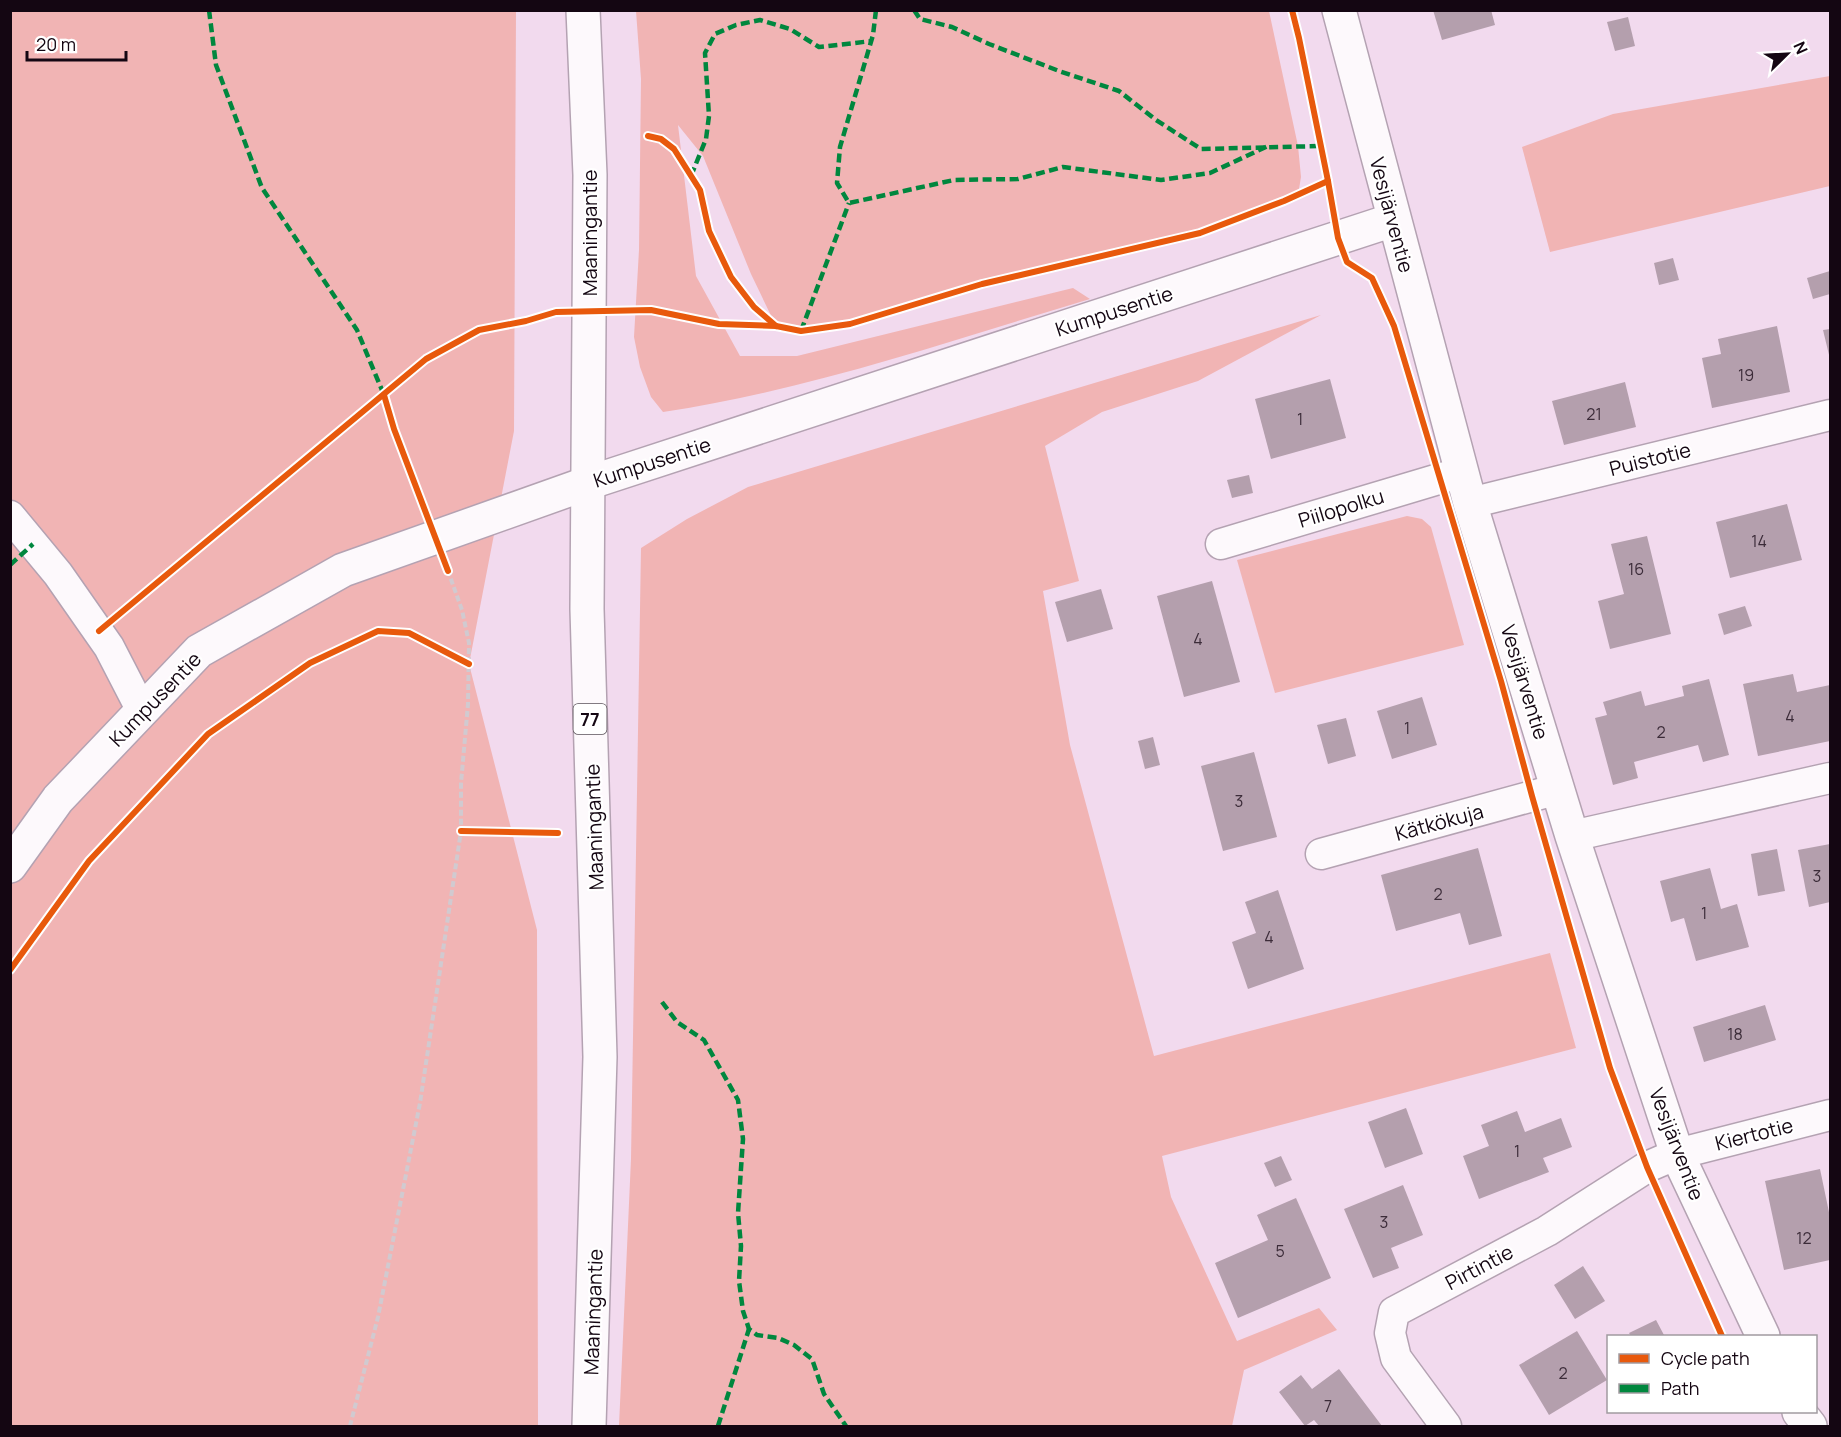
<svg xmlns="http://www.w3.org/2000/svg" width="1841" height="1437" viewBox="0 0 1841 1437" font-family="Manrope,sans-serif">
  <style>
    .green { fill: #f1b4b4 }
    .building { fill: #b49fad }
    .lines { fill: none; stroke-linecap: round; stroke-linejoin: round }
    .street-casing { stroke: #b4a2b2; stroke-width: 33 }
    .secondary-casing { stroke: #b4a2b2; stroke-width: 36 }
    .primary-casing { stroke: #b4a2b2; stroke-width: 36 }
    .path { stroke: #d1cad0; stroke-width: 4; stroke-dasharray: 6 3; stroke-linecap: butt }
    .street { stroke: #fdf9fc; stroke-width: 30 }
    .secondary { stroke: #fdf9fc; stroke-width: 33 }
    .primary { stroke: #fdf9fc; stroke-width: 33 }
    .quiet { stroke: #00873e; stroke-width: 4.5; stroke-dasharray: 9 4.5; stroke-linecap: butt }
    .cycleway-casing { stroke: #fff; stroke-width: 10 }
    .cycleway { stroke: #e8590c; stroke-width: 6 }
    .labels { text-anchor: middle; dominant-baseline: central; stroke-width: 4.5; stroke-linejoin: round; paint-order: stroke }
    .number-label { font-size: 16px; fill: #3c2c39 }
    .shield { fill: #fff; stroke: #5a5159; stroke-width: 1.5 }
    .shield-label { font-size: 18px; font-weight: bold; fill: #140612 }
    .street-label { font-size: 20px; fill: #140612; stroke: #fff }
  </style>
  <rect width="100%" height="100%" fill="#f2daee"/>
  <g class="green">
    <path d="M10,11h506l-2,420 -45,233 68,266 1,496h-527z"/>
    <path d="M636,11h633l29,135 3,31 -3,18 -98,38 -218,51 -132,40 -49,7 -25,-5 -25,-52 -48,-118 -25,-31 18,151 44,80h57l276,-68 17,11c-141,42 -281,91 -427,113l-12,-15 -11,-30 -6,-30 5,-87 2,-171z"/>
    <path d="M1830,76v110l-280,66 -28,-105 91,-33z"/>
    <path d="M1321,315l-123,66 -96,31 -57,34 34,135 -36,10 27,154 84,311 396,-103 26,95 -414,108 9,41 66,144 82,-33 18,22 -93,40 -12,56h-613l12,-267 10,-611 46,-29 61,-32z"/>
    <path d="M1407,516l15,3 9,8 33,118 -189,48 -38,-133z"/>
  </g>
  <g class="building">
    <path d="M1433,10h58l4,15 -53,15z"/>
    <path d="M1628,17l7,29 -20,5 -8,-29z"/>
    <path d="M1673,258l6,22 -20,5 -5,-22z"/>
    <path d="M1830,271v23l-17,5 -6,-21z"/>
    <path d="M1777,326l13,66 -78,16 -10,-50 19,-4 -3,-15z"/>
    <path d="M1830,329v30l-7,-29z"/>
    <path d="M1330,379l16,59 -75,21 -16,-60z"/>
    <path d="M1625,382l11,45 -72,18 -12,-44z"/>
    <path d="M1249,475l4,18 -21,5 -5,-18z"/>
    <path d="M1787,504l15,56 -72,18 -14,-56z"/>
    <path d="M1647,536l24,98 -61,15 -12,-48 26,-7 -13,-50z"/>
    <path d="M1212,581l28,101 -56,15 -27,-101z"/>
    <path d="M1101,589l12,40 -46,13 -12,-40z"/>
    <path d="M1745,606l7,20 -28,9 -6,-21z"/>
    <path d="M1793,674l4,18 33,-7v56l-72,15 -15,-72z"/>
    <path d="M1709,679l20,76 -26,7 -5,-17 -64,17 4,16 -25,7 -18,-67 12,-3 -4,-13 38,-11 4,15 39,-10 -2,-10z"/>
    <path d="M1422,697l15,48 -45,14 -15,-48z"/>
    <path d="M1346,718l10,38 -28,8 -11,-39z"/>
    <path d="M1153,737l7,28 -15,4 -7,-28z"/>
    <path d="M1254,752l23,85 -54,14 -22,-85z"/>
    <path d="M1830,844v58l-21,5 -11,-57z"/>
    <path d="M1478,848l24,88 -33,9 -9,-32 -64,18 -15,-56z"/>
    <path d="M1777,849l8,42 -27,5 -7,-42z"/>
    <path d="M1710,868l11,41 16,-5 12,43 -53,14 -12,-43 -13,4 -11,-41z"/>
    <path d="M1278,890l26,79 -56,20 -16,-47 24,-9 -11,-31z"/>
    <path d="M1765,1005l11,35 -72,22 -11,-35z"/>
    <path d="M1406,1108l17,46 -38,14 -17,-46z"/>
    <path d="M1517,1111l8,21 36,-14 11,29 -29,11 6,14 -70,27 -16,-43 26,-10 -8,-21z"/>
    <path d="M1281,1156l11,24 -17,7 -11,-24z"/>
    <path d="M1820,1169l10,48v43l-46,10 -19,-89z"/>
    <path d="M1403,1185l20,50 -32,13 8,20 -26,10 -29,-69z"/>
    <path d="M1296,1198l35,80 -93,40 -23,-55 53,-23 -11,-25z"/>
    <path d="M1583,1266l22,35 -30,18 -21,-34z"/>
    <path d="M1656,1320l8,15 -33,1 -2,-3z"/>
    <path d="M1577,1331l30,49 -58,35 -30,-50z"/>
    <path d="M1339,1369l43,57h-63l-5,-6 -9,6 -26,-34 22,-17 11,14z"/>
  </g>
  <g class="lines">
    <defs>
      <g id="street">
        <path d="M1470,503l360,-88"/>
        <path d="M10,516l48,58 51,73 33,64"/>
        <path d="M1221,544l241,-72"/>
        <path d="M1572,836l258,-58"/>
        <path d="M1321,854l237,-65"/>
        <path d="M1446,1426l-50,-68 -6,-25 4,-21 153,-81 100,-64 30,-13 153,-39"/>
      </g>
      <g id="secondary">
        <path d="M1339,10l131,493 102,333 105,318 86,182"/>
        <path d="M10,866l48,-67 141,-148 144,-81 245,-87 805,-263"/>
        <path d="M1799,1412l11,14"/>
      </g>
      <path id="primary" d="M583,10l7,165 -3,434 13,448 -11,369"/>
    </defs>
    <use href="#street" class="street-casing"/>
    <use href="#secondary" class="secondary-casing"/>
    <use href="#primary" class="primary-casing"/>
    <path class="path" d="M350,1426l28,-109 42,-214 41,-272v-48l7,-79 1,-61 -7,-33 -14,-39"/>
    <use href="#street" class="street"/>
    <use href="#secondary" class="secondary"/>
    <use href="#primary" class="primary"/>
    <g class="quiet">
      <path d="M209,10l7,55 46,123 95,142 27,65"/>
      <path d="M876,10l-3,25 -33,112 -3,36 12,20 105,-23 64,-1 45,-12 98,13 49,-7 58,-27"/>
      <path d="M914,10l6,9 32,8 37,17 70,27 60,20 37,29 45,29 120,-3"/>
      <path d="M691,176l15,-37 3,-23 -4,-63 10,-19 21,-9 24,-5 30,9 29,18 53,-6"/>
      <path d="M801,331l48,-128"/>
      <path d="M10,565l23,-21"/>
      <path d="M662,1002l15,20 27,18 34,60 5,39 -5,74 3,33 -2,35 4,30 6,18 8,6 21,3 16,7 18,14 12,35 22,32"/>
      <path d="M718,1426l31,-97"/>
    </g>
    <defs>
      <g id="cycleway">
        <path d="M1292,10l7,28 29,143 10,57 9,24 25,16 22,48 107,355 31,115 78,272 37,99 75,169"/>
        <path d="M648,136l13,3 13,10 26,41 9,41 22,46 23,30 22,19"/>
        <path d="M384,395l10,34 54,142"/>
        <path d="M99,631l327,-272 53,-29 47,-9 30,-9 95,-2 68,14 57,2 25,5 49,-7 132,-40 218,-51 84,-32 44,-20"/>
        <path d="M461,831l97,2"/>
        <path d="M10,970l79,-109 119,-127 102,-71 68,-32 31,2 60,31"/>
      </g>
    </defs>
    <use href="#cycleway" class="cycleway-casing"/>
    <use href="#cycleway" class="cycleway"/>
  </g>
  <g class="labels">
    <g class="number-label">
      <text x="1746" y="375">19</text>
      <text x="1594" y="414">21</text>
      <text x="1300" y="419">1</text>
      <text x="1759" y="541">14</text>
      <text x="1636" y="569">16</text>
      <text x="1198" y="639">4</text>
      <text x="1790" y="716">4</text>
      <text x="1407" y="728">1</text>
      <text x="1661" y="732">2</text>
      <text x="1239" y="801">3</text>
      <text x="1817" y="876">3</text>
      <text x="1438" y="894">2</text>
      <text x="1704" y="913">1</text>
      <text x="1269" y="937">4</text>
      <text x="1735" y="1034">18</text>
      <text x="1517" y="1151">1</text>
      <text x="1384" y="1222">3</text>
      <text x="1804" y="1238">12</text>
      <text x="1280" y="1251">5</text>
      <text x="1563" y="1373">2</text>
      <text x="1328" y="1406">7</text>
    </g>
    <rect class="shield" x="573.5" y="704" width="33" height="30" rx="4.5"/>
    <g class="shield-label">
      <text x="590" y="719">77</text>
    </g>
    <g class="street-label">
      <text transform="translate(1392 215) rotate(75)">Vesijärventie</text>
      <text transform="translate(589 233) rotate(-90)">Maaningantie</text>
      <text transform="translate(1114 311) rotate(-18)">Kumpusentie</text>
      <text transform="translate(1650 459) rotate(-14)">Puistotie</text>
      <text transform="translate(652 462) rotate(-18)">Kumpusentie</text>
      <text transform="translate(1341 508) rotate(-17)">Piilopolku</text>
      <text transform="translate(1525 682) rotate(73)">Vesijärventie</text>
      <text transform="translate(155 699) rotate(-46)">Kumpusentie</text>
      <text transform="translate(1439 822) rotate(-15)">Kätkökuja</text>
      <text transform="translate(594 827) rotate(-92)">Maaningantie</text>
      <text transform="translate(1754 1134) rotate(-14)">Kiertotie</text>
      <text transform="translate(1677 1144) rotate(69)">Vesijärventie</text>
      <text transform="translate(1479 1267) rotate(-28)">Pirtintie</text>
      <text transform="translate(593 1312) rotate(-88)">Maaningantie</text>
    </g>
  </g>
  <rect width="1841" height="1437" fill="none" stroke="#140612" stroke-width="24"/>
  <rect x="1607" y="1335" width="210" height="78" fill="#ffffff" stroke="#a19ba0" stroke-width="1.5"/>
  <rect x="1619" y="1354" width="30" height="9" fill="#e8590c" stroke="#a19ba0" stroke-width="1.5"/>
  <text x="1661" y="1365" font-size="18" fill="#140612">Cycle path</text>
  <rect x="1619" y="1384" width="30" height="9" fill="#00873e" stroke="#a19ba0" stroke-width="1.5"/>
  <text x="1661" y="1395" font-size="18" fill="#140612">Path</text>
  <g transform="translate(1787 54) rotate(66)" stroke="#ffffff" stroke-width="4.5" paint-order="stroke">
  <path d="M0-4.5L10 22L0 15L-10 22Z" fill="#140612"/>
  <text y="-9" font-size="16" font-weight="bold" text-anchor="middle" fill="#140612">N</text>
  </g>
  <path d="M27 51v9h99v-9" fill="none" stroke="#140612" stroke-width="3"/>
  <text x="36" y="51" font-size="18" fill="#140612" stroke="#ffffff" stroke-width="4.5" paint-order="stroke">20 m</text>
</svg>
